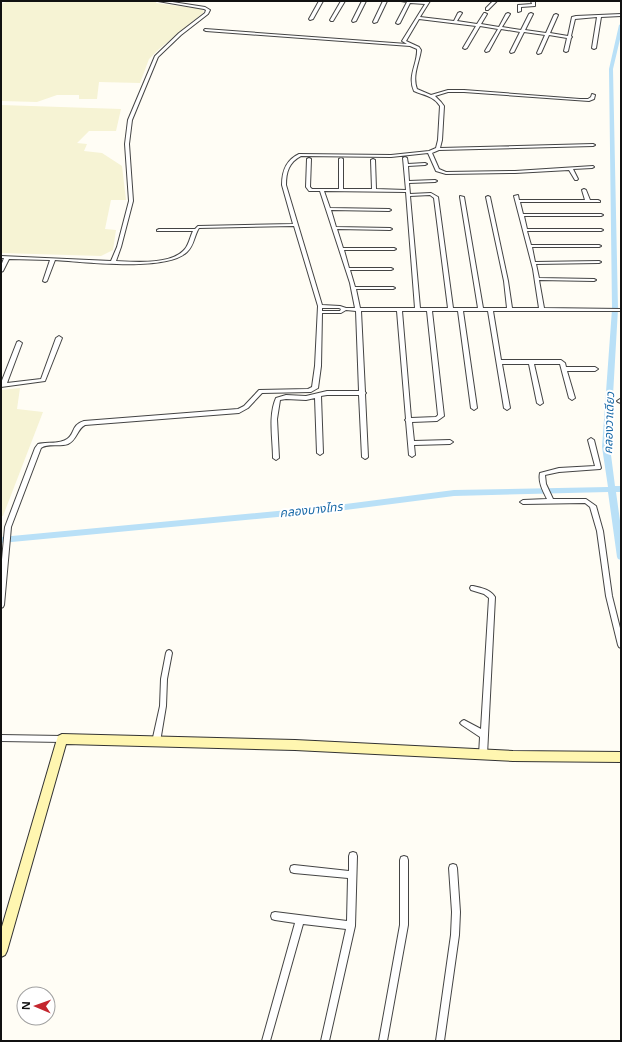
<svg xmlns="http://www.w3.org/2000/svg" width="622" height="1042" viewBox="0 0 622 1042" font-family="Georgia,'Noto Sans Thai',serif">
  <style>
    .farmland { fill: #f6f3d4 }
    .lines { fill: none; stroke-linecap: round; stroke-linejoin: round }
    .canal { fill: #b9e0f7; fill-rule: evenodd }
    .street-casing { stroke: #444; stroke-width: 2 }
    .secondary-casing { stroke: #333; stroke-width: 2 }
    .street { fill: #fff; fill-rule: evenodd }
    .secondary { fill: #fff6b0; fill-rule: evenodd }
    .labels { text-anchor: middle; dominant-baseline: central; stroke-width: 4; stroke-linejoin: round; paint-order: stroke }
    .water-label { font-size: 12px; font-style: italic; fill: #1768a6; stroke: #fff }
  </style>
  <rect width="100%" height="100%" fill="#fffdf5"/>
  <g class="farmland">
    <path d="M9,1h147v2l46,6 2,3 -45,37 -10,10 -9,24 -41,-1 -2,17h-18v-4h-22l-20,7 -36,-1v-97z"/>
    <path d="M1,105l120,4 -5,22h-27l-12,12 10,1 -3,7 18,2 20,13 4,34h-15l-6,29 11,1 -3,20 -12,6 -100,-3z"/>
    <path d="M20,388l-3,21 26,3 -40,104h-2v-126z"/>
  </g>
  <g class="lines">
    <path class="canal" d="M621,24v11l-8,34 5,240 -8,138 5,39h6v6h-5l5,36v32l-3,-1 -1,-2 -9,-65 -154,4 -124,16 -329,31v-6l329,-31 124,-16 154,-3 -6,-40 10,-138 -3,-240 10,-44z"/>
    <defs>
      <g id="street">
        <path d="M158,1h8l39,6 5,3 -2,4 -27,21 -23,22 -26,63 -3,24 4,57 -12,46 -5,14c19,1 56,4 69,-12 4,-5 5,-12 8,-18h-36v-1l2,-1h36l3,-3 95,-2 -11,-39c0,-14 4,-25 17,-31l92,1 38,-4 7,-3 2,-8 2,-34c-6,-10 -17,-11 -26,-15 -7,-15 4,-28 3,-42l-7,-3 -204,-15 -2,-1 1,-1 202,15 -5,-3 23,-37 -15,-1 -10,20 -2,1 -2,-1 11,-21 -6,-1 25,1v-1h4l-10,16 34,4 4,-8 2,-1 2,1 -5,8 20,3 7,-11h1l2,1 -6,10 18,3 7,-13 2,-1 2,1 -8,13 19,3 8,-16 2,-1 2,1 -8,16 21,3 8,-18 2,-1 2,1 -8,18 18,3 4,-19 4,-1 45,-2v2l-20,1 -5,31 -2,1 -2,-1 5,-31 -22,2 -4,17 1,1 -1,1 -3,13 -2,1 -2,-1 3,-13 -18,-3 -8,18 -3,1 -1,-1 8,-18 -21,-3 -10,20 -3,1 -1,-1 10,-20 -19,-3 -12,22 -3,1 -1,-1 13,-22 -18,-3 -13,22 -2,1 -2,-1 13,-22 -57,-7 -13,22 13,6 2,3c-2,13 -9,26 -4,39l14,6 17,-5h16l116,9h8l3,-2 1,-3 3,1 -1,4 -5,2 -125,-9h-16l-13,4 6,6 3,4 -2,34 -2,8 153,-4 2,1 -2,1 -154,4 -7,3 7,16 7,3 69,-1 78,-5 1,1 -2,1 -19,1 5,10 -1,1h-2l-6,-10 -54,3 -69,1 -10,-3 -8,-18 -37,4 -90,-1c-12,6 -15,16 -15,29l36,120 18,1 6,2h9l-5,-25 -30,-92h-11l-3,-4 1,-28 2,-1 2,1 -1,28 2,2h27v-30l2,-1 2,1v30h29l-1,-29 2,-1 2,1 1,29 30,1 -3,-32 2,-1 2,1 1,6 17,-1 2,1 -2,1 -17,1 1,15 26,-1 2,1 -2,1 -26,1 1,11 21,-1 7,4 15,111h25l-18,-111v-1l4,1 19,111h24l-3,-27 -18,-84 2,-1 2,1 18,84 4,27h27l-6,-39 -19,-73 4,-1 1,5h66l-3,-10 2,-1 2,1 4,10h8l2,1v1h-80l3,12h78l2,1 -2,1h-77l3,13h74l2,1 -2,1h-74l4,14h68l2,1 -2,1h-67l3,15 64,-1 2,1 -2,1 -63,1 3,14 55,1 2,1 -2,1 -55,-1 5,28 77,1v2h-128l8,49h60l4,3 1,4h29l3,2 -3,2h-28l8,27 -3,2 -3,-2 -9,-34h-26l9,39 -3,2 -3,-2 -8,-39h-27l8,44 -3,2 -3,-2 -16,-97h-25l14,97 -3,2 -3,-2 -13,-97h-26l12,105 -7,5 -25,1 2,19 36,-1 3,2 -3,2 -36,1 1,10 -3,2 -3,-2 -3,-34 -1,-1 1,-1 -9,-108h-36l4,81 1,1 -1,1 3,63 -1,1 -2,1 -3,-2 -3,-62h-32l-6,1 2,57 -3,2 -3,-2 -2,-55 -9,2 -20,-1 -6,1 -3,19 2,39 -3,2 -3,-2c0,-19 -5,-42 3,-60l10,-3 20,1 21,-5h32l-3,-80 -10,-1 -5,3h-19l-1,53 -3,22 -7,4 -49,1 -14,15 -9,5 -154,12c-8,4 -8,15 -17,19 -8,3 -21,-1 -27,4l-30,79 -7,78 -1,2 -2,1v-38l4,-43 30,-79 3,-4c8,-2 23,0 29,-5 8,-5 4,-14 17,-18l154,-12 6,-3 15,-16 49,-1 4,-2 3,-21 3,-60 -24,-80 -95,2c-5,8 -5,18 -12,24 -21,20 -103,10 -132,8l-8,21 -2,1 -2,-1 7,-21 -41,-1 -6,12 -2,1v-6l3,-8h-3v-2l110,5 6,-14 12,-46 -4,-57 3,-24 27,-64 24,-23 26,-20 1,-3 -2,-1zM324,191l82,1 9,116h-55l-4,-19h37l2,-1 -2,-1h-38l-5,-17h41l2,-1 -2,-1h-42l-5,-18h50l2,-1 -2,-1h-51l-6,-19 53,1 2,-1 -2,-1 -54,-1 -5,-17 58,1 2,-1 -2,-1 -59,-1zM430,195l4,3 14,110h-28l-10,-112zM322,308h17l2,1 -1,2h-18zM402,311h25l11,104 -2,2 -25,1z"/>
        <path d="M319,1h4l-10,18 -3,1 -1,-1z"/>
        <path d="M341,1h4l-12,20h-2l-1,-1z"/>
        <path d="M362,1h4l-10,20 -3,1 -1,-1z"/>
        <path d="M383,1h4l-10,21 -3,1 -1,-1z"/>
        <path d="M493,1h4l-9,9h-2v-2z"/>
        <path d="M531,1h4v5l-14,1v4l-3,1v-7l14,-1z"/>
        <path d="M59,336l3,2 -17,43 -44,6v-4l16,-41 2,-1 3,2 -15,40 34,-4 15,-41z"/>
        <path d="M620,399h1v4l-3,-1 -1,-1z"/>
        <path d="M591,438l3,2 7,28 -1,1 -41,3 -14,3 1,9 7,15h33l10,7 7,25 9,65 9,36v16l-2,-1 -1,-2 -12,-49 -9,-65 -7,-24 -5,-4 -62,1 -3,-2 3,-2 24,-1c-4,-8 -9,-17 -7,-26l19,-5 36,-2 -7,-26z"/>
        <path d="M471,586h2c8,2 17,3 22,11l-8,158 -1,2 -3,1 -3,-1 -1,-2 1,-18 -18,-12 -2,-2 2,-2 2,-1 17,9 8,-131 -5,-4 -13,-4 -1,-2z"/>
        <path d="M169,650l2,1 1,2 -5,26 -1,27 -6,36 -1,2 -3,1 -3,-1 -1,-2 8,-36 1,-27 5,-26 1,-2z"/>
        <path d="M1,735l61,1 3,1 1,2 -1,2 -3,1 -61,-1z"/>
        <path d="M353,852l3,1 1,3 -2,70 -26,115h-8l25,-112 -43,-5 -33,117h-8l33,-118 -20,-3 -3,-1 -1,-3 1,-3 3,-1 72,9 1,-43 -54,-5 -3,-1 -1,-3 1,-3 3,-1 55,6v-15l1,-3z"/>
        <path d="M404,856l3,1 1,3v65l-21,116h-8l21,-116v-65l1,-3z"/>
        <path d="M453,864l3,1 1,3 3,44 -1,23 -15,106h-8l15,-106 1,-23 -3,-44 1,-3z"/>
      </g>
      <path id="secondary" d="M62,734l233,6 218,11 108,1v10l-108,-1 -218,-11 -229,-6 -59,207 -2,4 -4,2v-27l56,-191 1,-3z"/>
    </defs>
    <use href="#street" class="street-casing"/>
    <use href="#secondary" class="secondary-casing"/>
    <use href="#street" class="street"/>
    <use href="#secondary" class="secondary"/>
  </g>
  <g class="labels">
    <g class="water-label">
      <text transform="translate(609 423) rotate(-88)">คลองวาเดียว</text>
      <text transform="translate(311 510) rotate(-6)">คลองบางไทร</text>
    </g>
  </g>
  <rect width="622" height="1042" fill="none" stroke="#111111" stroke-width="4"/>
  <g transform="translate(36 1006) rotate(272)"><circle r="19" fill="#ffffff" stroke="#a0a0a0"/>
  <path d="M0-3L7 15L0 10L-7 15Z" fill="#c4262e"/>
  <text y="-6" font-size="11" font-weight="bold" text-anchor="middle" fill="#111111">N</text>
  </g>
</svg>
